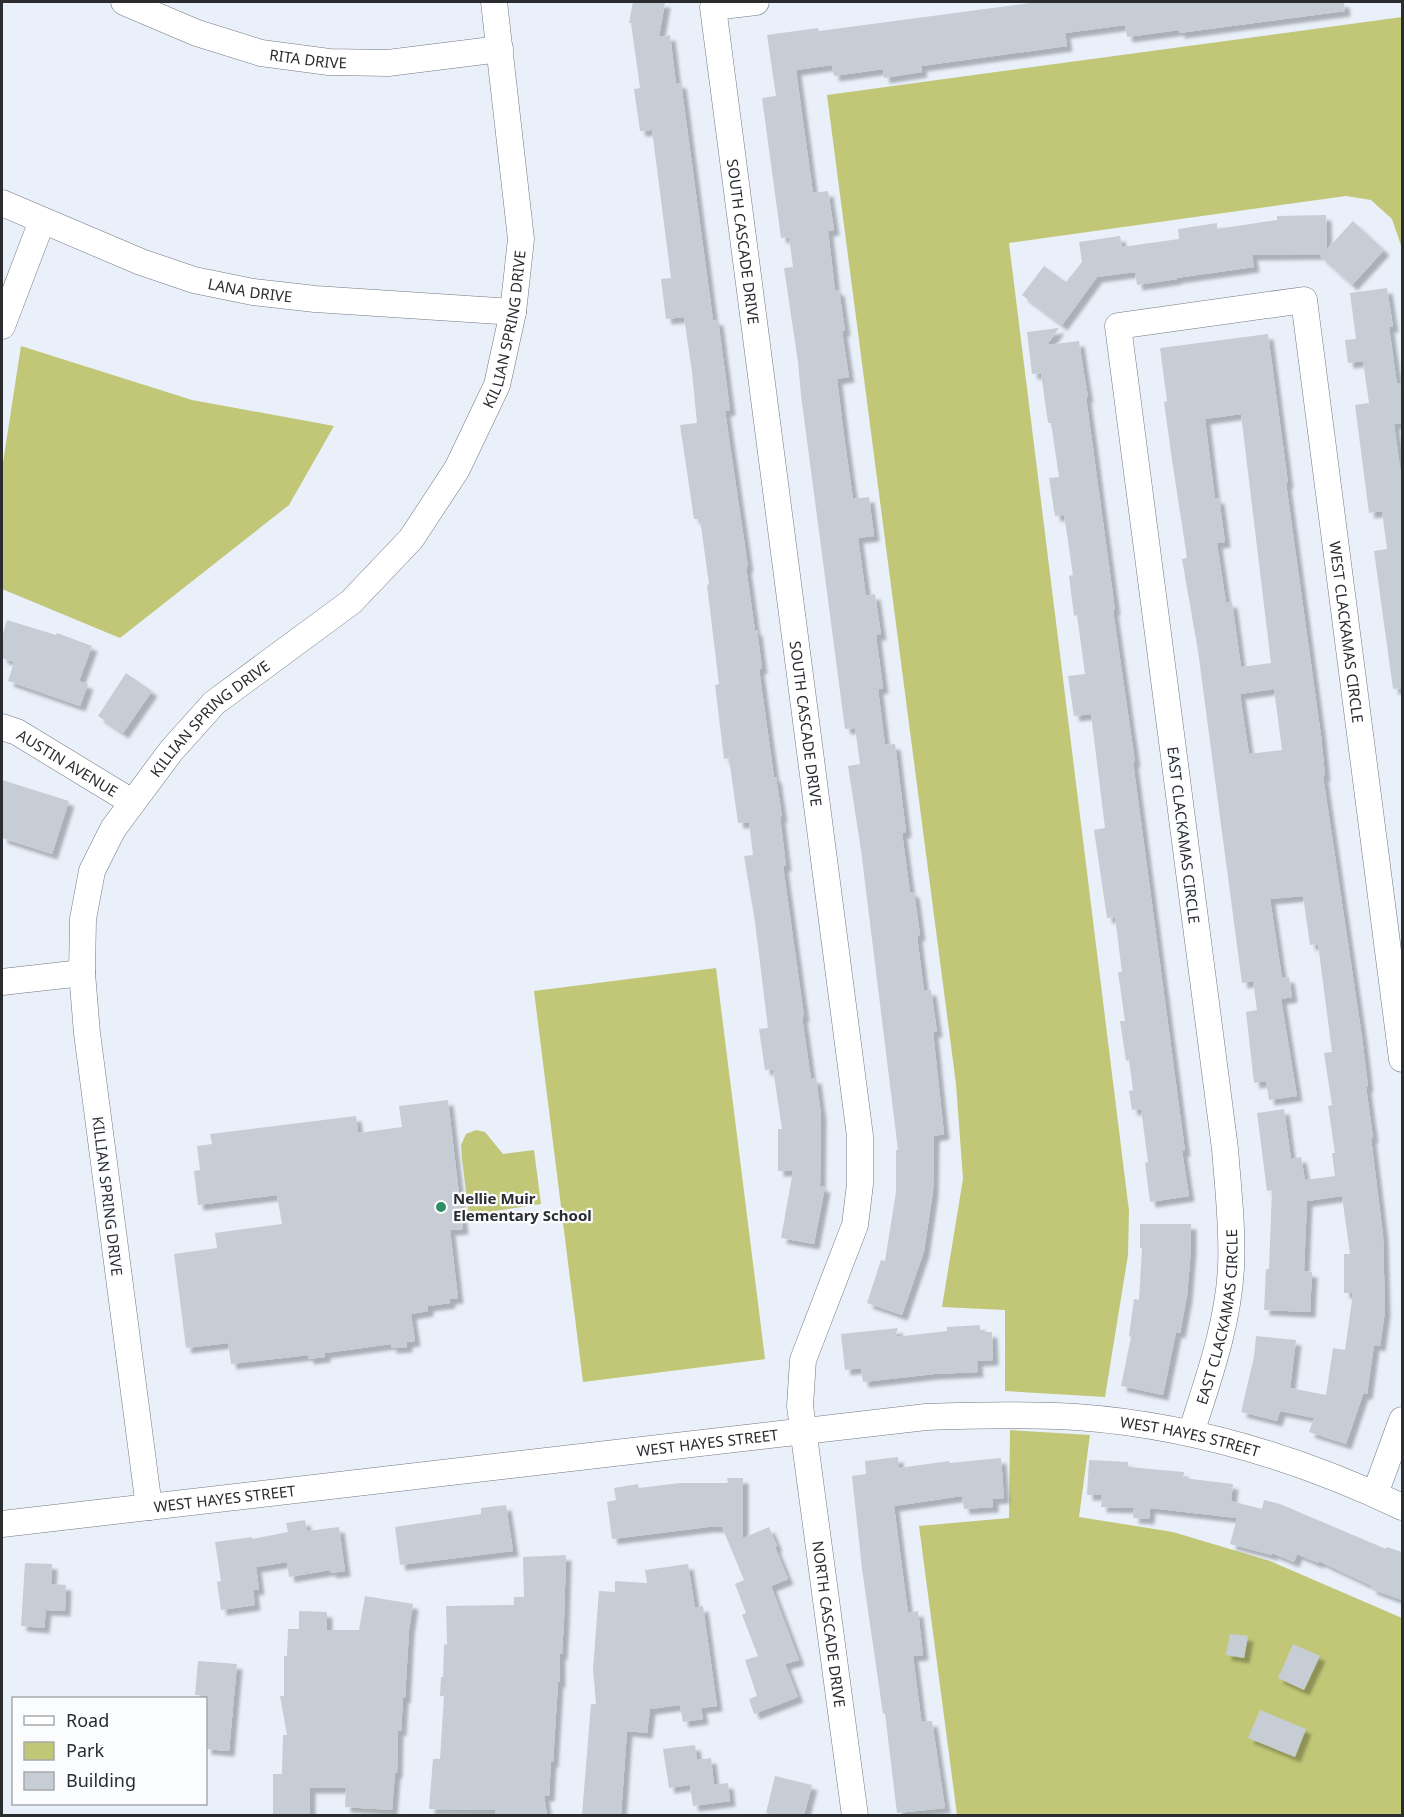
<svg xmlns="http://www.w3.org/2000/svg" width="1404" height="1817" viewBox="0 0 1404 1817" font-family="'Noto Sans',sans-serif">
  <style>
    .green { fill: #c1c777 }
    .building { fill: #c7cdd5; fill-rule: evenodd; filter: url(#shadow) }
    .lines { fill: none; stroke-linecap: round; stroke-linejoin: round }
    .minor-casing { stroke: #737880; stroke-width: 27 }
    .minor { stroke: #fff; stroke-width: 26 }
    .poi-dot { fill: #2e8e67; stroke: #fbfcfe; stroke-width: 2 }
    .labels { text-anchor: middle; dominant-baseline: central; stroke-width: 4.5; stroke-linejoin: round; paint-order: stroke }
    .street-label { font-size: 15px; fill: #2a2c30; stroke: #fbfcfe }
    .poi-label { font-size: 15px; font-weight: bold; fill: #2a2c30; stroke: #fbfcfe; text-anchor: start }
  </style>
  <defs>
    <filter id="shadow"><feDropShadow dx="5.5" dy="5.5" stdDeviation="1.5" flood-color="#0004"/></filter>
  </defs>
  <rect width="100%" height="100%" fill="#e9f0f9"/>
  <g class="green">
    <path d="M1402,17v231l-10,-29 -21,-19 -25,-4 -337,47 120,968 -1,44 -23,142 -100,-6v-81l-63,-3 21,-128 -7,-95 -129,-989z"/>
    <path d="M21,346l171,54 142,26 -45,79 -169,133 -118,-49v-120z"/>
    <path d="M716,968l49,391 -182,23 -49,-391z"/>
    <path d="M476,1130l9,2 18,22 31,-4 7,54 -72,11 -7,-56 -1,-14 5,-11z"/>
    <path d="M1010,1430l80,5 -11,82 94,15 97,29 132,57v197h-445l-38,-289 90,-8z"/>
  </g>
  <g class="building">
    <path d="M633,2h32l-6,35 11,-2 6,48h5l32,237h5l12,90 -5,1 23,156h-2l9,64 2,-1 5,38 -3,1 15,108h2l6,40h-2l6,49h-3l21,150 -2,1 9,62 5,-1 5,37 -1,71 5,1 -11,57 -33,-6 12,-67h-15v-42h4l-9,-60 -8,1 -6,-41 9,-1 -13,-106 -11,-66 9,-1 -4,-33 -11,1 -9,-65 -5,1 -9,-74 4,-1 -12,-99 2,-1 -9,-65h-6l-14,-94 17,-2 -5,-51 -8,-55 -18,2 -5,-40 10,-1 -19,-148 -12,1 -6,-42 6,-1 -9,-65h-2z"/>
    <path d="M1038,2h306l1,9 -166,22v-3l-52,7 -2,-12 -60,8 2,13 -146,20 1,6 -38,6 -1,-9 -49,7 -2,-11 -36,5 17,123 15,-2 6,39 -6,1 7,59h4l6,41h-3l7,46 -12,2 7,57 9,63 16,-2 5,39 -16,2 8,58 9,-2 6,41h-5l7,53 -5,1 7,56 10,-1 11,88 -4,1 8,59h4l6,43 -3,1 7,55 7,-1 6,42h-4l11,102 -10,2 -1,55 -9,60 -22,64 -35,-12 14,-43 4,1 11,-69v-42h2l-37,-300 -13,-84 12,-2 -5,-36 -10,1 -44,-334 -3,-33 -14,-94 9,-1 -4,-30 -8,1 -19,-140 14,-2 -9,-61 51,-7 1,3z"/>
    <path d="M1326,215l1,34 26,-28 31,29 -32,35 -32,-29 3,-2 -71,1 2,12 -78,11 1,1 -40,6 -2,-13 -38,5 -35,48 -40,-30 22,-29 22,16 16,-20 -3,-20 41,-6 2,11 57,-8 -1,-10 39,-6v6l60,-9v-4z"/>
    <path d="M1387,288l6,39h-4l8,57 3,-1 2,17v23l-8,1 8,58v206l-9,1 -19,-138 13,-2 -5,-38 -13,2 -14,-108 14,-2 -6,-42 -15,2 -3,-23 11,-1 -6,-46z"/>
    <path d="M1059,328l-12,17 32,-4 5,33 4,23h-2l29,213h-2l22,152h-2l52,389h-3l7,45 -39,6 -5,-39 3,-1 -7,-53 -9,1 -3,-19 4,-1 -4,-30 -3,1 -6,-40h5l-7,-49h4l-7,-55 -8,1 -13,-88 11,-2 -14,-114 -17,2 -6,-40 17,-2 -8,-59 -3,1 -5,-40 4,-1 -9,-60 -9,1 -6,-38 10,-1 -8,-54h-3l-7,-50 -9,1 -5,-42z"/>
    <path d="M1268,334l20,149h-2l7,51 28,202 4,40h-2l39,261 6,50h-2l7,50 -2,1 12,97 2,76 -5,35 -6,-1 -7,49h-4l-17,50 -37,-12 5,-14 -34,-7 -3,10 -36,-9 13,-55 2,-21 40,4 -6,48 36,7 7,-47 12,2 8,-57h-9v-39h6l-8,-58 -35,5 -3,70 8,1 -2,40 -46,-2 2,-41h3l3,-79 -5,1 -10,-78 27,-4 7,50 10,-2 4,23 30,-4 -3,-23h3l-7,-47 4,-1 -8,-52 8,-1 -14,-108 -8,1 -7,-49 -33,3 12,79 7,-1 3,20 -11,2 16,97 -28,4 -3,-19 -12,2 -8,-71 11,-2 -4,-29 -11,2 -44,-332 -16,-92 5,-1 -16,-105 -7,-51 3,-1 -7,-53zM1241,414l30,249 -30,4 -9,-65 -6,1 -9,-60 8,-1 -6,-44 -4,1 -10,-80zM1274,689l8,61 -33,4 -9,-60z"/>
    <path d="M7,620l49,15 1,-2 35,13 -13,35 9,3 -8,22 -72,-25 6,-19 -12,-4v-21z"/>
    <path d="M126,673l26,18 -29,42 -25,-17z"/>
    <path d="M2,780l67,21 -17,53 -50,-16z"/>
    <path d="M448,1100l15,129 -13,1 8,68 -8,1v4l-22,3v5l-17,3 4,27 -8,1v5l-16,1v-4l-66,9v4l-17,2v-4l-77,9 -3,-21 -42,5 -12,-94 43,-6 -2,-15 67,-9 -5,-29 -79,10 -4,-34 6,-1 -3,-24 15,-2 -2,-10 146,-18 2,17 44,-6 -3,-21z"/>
    <path d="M1140,1224h51v24l-4,48 -7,37 -4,-1 -13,63 -42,-9 10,-49 -2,-1 5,-37 5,1 3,-52h-2z"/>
    <path d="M980,1325v7h12l1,28 -16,1 1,11 -44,2 -71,8 -2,-14 -16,2 -4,-36 57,-6 -3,9 52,-6v-4z"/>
    <path d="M898,1457l1,11 50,-7 1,2 51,-5 3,40 -11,1v8l-29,2 -2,-13 -68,10 14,107 10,-2 5,44 -10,1 8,62 1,4 10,-1 13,87 -48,5 -12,-100 -2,1 -21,-145 -10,-93 14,-2 -1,-13z"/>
    <path d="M1089,1460l39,2v5l56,5 -1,6 50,6 -2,17 31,8 2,-9 16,4 106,45 1,-2 15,5v48l-31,-11 1,-3 -53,-25 -1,2 -21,-9 -3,8 -22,-9v2l-42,-11 7,-26 -87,-10 -1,11 -16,-1 1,-10 -33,-1 1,-12h-15z"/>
    <path d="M727,1478h16v60l26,-11 8,19 -2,1 13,32 -17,7 28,74 -14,4 13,33 -44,17 -5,-15 8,-3 -12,-36 13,-4 -16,-41 4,-2 -11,-29 9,-4 -22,-53h-14l-96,12 -5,-37 9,-2 -2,-12 24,-4 1,4 41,-5h48z"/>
    <path d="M506,1505l7,46 -113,14 -5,-38 86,-13v-6z"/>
    <path d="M305,1520l2,11 32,-4 6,44 -14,2 -1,-3 -41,7 -2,-15 -31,5 3,22 -6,1 2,15 -34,5 -4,-28 4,-1 -6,-39 37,-5v2l36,-7 -2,-9z"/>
    <path d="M566,1555l-2,64 -2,35h-2v28h-2l-5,80h-2l-2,34h-5l3,19h-51l-1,-5 -66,-1 4,-50h7l4,-63h-4l1,-19h2l1,-33 3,1 -1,-39 68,-1v-8h10l-1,-40z"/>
    <path d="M25,1563l27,1 -1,20 15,1 -1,26 -19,-1 -2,18 -23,-2z"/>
    <path d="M688,1564l7,44 8,-2 14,100 -16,2 2,11 -20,3 -3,-17 -30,4 -3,24 -20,-2 -6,84h-39l9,-111h5l-3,-35 6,-78 16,1v-11l32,2 -2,-13z"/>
    <path d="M365,1596l48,8 -4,26 -4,68h-2l-2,33 -3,-1 -1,43h-2l-3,37 -47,-3 1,-19h-36v27h-37v-41h9l1,-39h4l-7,-39h4v-40h3l1,-27h11v-18l28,1v18h32z"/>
    <path d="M1230,1634l18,2 -4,22 -18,-3z"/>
    <path d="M1293,1644l27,12 -16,34 -26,-12z"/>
    <path d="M198,1661l39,3 -8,87 -23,-2v-53l-11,-1z"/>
    <path d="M1260,1710l46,19 -11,28 -47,-19z"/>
    <path d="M695,1745l2,15 14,-2 3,27 14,-2 2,18 -37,5 -3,-21 -21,3 -6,-39z"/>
    <path d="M775,1776l37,9 -8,30h-29l-9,-2z"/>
  </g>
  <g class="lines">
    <defs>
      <g id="minor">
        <path id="s1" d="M124,2l73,31 64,20 68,9 59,1 112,-14"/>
        <path id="s2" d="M756,2l-43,5 147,1129v48l-5,41 -52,135 -3,46 55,410"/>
        <path id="s3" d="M2,203l139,59 53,18 59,12 62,7 198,13"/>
        <path d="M2,326l40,-105"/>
        <path id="s4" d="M2,727l15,5 115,70"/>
        <path d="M2,982l80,-9"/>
        <path id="s5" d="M1191,1433c17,-53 37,-108 40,-165 2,-39 -3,-80 -6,-119l-107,-823 186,-26 98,759"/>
        <path d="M1375,1494l27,-74"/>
        <path id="s6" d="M149,1507l-62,-474 -5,-60 1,-54 9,-48 21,-42 58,-78 43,-48 137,-101 60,-63 46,-70 40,-84 16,-73 8,-73 -27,-237"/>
        <path id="s7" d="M2,1524l924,-107c50,-2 100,-3 150,0 114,8 223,41 326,90"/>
      </g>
    </defs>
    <use href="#minor" class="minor-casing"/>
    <use href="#minor" class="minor"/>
  </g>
  <circle class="poi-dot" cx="441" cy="1207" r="6"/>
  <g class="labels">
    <g class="street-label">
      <text stroke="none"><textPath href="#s1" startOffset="194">RITA DRIVE</textPath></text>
      <text stroke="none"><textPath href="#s2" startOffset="280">SOUTH CASCADE DRIVE</textPath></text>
      <text stroke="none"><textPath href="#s3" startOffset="264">LANA DRIVE</textPath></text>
      <text stroke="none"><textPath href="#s6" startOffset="1340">KILLIAN SPRING DRIVE</textPath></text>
      <text stroke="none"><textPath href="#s5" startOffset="1642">WEST CLACKAMAS CIRCLE</textPath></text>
      <text stroke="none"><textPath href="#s6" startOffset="836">KILLIAN SPRING DRIVE</textPath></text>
      <text stroke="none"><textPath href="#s2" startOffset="766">SOUTH CASCADE DRIVE</textPath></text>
      <text stroke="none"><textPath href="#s4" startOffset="75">AUSTIN AVENUE</textPath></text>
      <text transform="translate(1184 835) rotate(83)">EAST CLACKAMAS CIRCLE</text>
      <text transform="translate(108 1196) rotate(83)">KILLIAN SPRING DRIVE</text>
      <text stroke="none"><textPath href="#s5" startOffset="120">EAST CLACKAMAS CIRCLE</textPath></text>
      <text stroke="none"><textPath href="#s7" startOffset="1196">WEST HAYES STREET</textPath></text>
      <text stroke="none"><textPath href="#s7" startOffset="710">WEST HAYES STREET</textPath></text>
      <text stroke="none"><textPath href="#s7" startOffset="224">WEST HAYES STREET</textPath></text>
      <text stroke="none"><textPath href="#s2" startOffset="1682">NORTH CASCADE DRIVE</textPath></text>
    </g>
    <g class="poi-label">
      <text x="453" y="1198">Nellie Muir<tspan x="453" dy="17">Elementary School</tspan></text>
    </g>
  </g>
  <rect width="1404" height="1817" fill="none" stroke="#2a2c30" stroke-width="6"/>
  <rect x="12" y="1697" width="195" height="108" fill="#fbfcfe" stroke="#a7a9ac" stroke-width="1.5"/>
  <rect x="24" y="1716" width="30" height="9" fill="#ffffff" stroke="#a7a9ac" stroke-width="1.5"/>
  <text x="66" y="1727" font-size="18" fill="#2a2c30">Road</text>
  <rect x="24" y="1742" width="30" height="18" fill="#c1c777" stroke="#a7a9ac" stroke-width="1.5"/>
  <text x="66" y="1757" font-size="18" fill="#2a2c30">Park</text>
  <rect x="24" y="1772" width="30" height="18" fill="#c7cdd5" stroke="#a7a9ac" stroke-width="1.5"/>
  <text x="66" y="1787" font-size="18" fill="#2a2c30">Building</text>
</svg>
